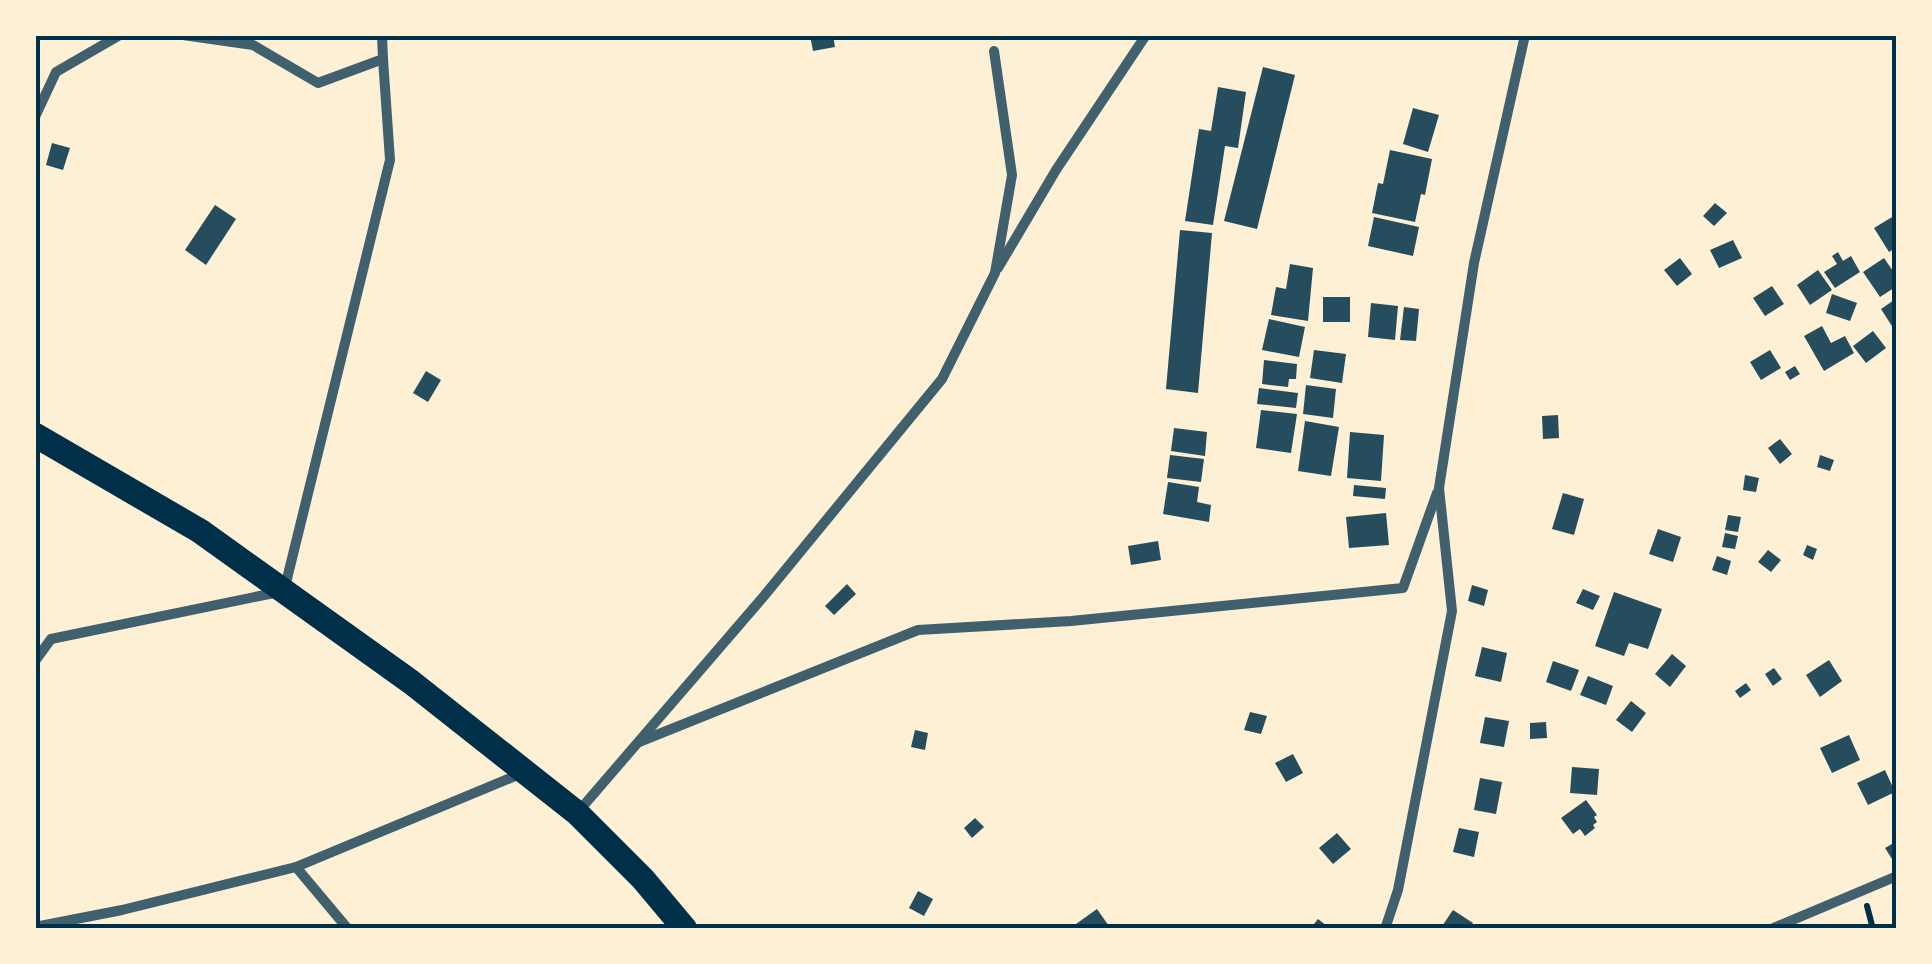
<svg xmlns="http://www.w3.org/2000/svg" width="1932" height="964" viewBox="0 0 1932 964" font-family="'PT Sans Narrow',sans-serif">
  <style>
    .building { fill: #264d5e }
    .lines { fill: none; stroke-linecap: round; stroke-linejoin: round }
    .path { stroke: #003049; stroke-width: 6 }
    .minor { stroke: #3f606c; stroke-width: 10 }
    .primary { stroke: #003049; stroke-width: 25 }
    .neatline { fill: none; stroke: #003049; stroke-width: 4 }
  </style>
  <rect width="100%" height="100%" fill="#fdf0d5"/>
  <g class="building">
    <path d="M810,35h23l2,12 -22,4z"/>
    <path d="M1263,67l32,8 -38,154 -33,-8z"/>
    <path d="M1218,87l28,5 -8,56 -13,-2 -12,79 -28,-4 14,-92 12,2z"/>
    <path d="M1413,108l26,7 -11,37 -25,-8z"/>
    <path d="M52,143l18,5 -7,22 -17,-5z"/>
    <path d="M1390,150l42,9 -7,36 -4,-1 -6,28 -43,-9 6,-30 5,1z"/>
    <path d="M1715,203l12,10 -13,13 -11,-10z"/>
    <path d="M215,205l21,14 -30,46 -21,-15z"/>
    <path d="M1897,214v33l-8,5 -15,-24z"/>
    <path d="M1374,217l45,10 -6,29 -45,-10z"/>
    <path d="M1180,230l32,3 -14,160 -32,-4z"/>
    <path d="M1733,240l9,18 -23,10 -9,-18z"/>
    <path d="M1838,252l5,9 8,-5 9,16 -25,16 -11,-16 13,-8 -5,-8z"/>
    <path d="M1680,258l12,16 -15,12 -13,-16z"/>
    <path d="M1884,258l13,19v9l-17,11 -17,-25z"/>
    <path d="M1290,264l23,4 -5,53 -37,-6 5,-28 10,2z"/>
    <path d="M1818,270l14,20 -22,15 -13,-20z"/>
    <path d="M1772,286l12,18 -19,12 -12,-18z"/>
    <path d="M1832,294l25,9 -7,18 -24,-8z"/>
    <rect x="1323" y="297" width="27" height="25"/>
    <path d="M1897,298v36l-16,-25z"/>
    <path d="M1371,303l27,3 -3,34 -27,-3z"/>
    <path d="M1404,307l15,2 -3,32 -16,-1z"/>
    <path d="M1269,319l36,8 -6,30 -37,-7z"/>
    <path d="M1822,326l9,17 14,-7 9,17 -30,18 -20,-35z"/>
    <path d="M1873,331l13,17 -20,15 -13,-17z"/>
    <path d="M1314,350l32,4 -4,29 -32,-5z"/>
    <path d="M1770,350l11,18 -20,12 -11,-18z"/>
    <path d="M1264,360l33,4 -1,15h-7l-1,8 -26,-3z"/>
    <path d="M1795,366l5,8 -10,6 -5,-8z"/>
    <path d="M426,371l15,9 -13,22 -15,-9z"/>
    <path d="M1306,385l30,4 -3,29 -30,-4z"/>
    <path d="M1259,388l39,5 -2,15 -39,-4z"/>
    <path d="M1261,410l36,4 -6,39 -35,-5z"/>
    <path d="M1558,415l1,23 -16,1 -1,-23z"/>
    <path d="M1305,421l34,6 -8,49 -33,-5z"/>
    <path d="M1174,428l33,4 -2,24 -34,-5z"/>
    <path d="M1350,432l34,3 -3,46 -34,-3z"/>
    <path d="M1780,439l12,15 -12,10 -12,-16z"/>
    <path d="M1170,455l34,4 -3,23 -34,-4z"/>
    <path d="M1820,455l14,5 -4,11 -13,-4z"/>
    <path d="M1745,475l14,3 -3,14 -13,-2z"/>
    <path d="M1168,482l31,5 -2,15 14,3 -2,17 -46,-8z"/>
    <path d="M1354,485l32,3 -1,11 -32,-3z"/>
    <path d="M1563,493l21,6 -10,36 -22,-6z"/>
    <path d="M1386,513l3,32 -40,3 -3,-31z"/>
    <path d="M1728,515l13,2 -3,15 -13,-2z"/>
    <path d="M1658,529l23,8 -8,25 -24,-8z"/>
    <path d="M1725,533l13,3 -3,13 -13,-2z"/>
    <path d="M1158,541l3,19 -30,5 -3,-19z"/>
    <path d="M1807,545l10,4 -4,11 -10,-5z"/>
    <path d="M1768,550l13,10 -10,12 -13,-10z"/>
    <path d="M1717,556l14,5 -4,14 -15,-5z"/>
    <path d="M847,584l9,10 -22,21 -9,-9z"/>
    <path d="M1472,585l16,5 -4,16 -16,-5z"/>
    <path d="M1583,589l17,7 -7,14 -17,-7z"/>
    <path d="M1614,592l48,17 -14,40 -19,-6 -5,13 -29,-10z"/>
    <path d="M1482,647l25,6 -6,29 -26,-6z"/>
    <path d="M1672,654l14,12 -16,21 -15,-13z"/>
    <path d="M1829,660l13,21 -22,16 -14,-22z"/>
    <path d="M1553,661l26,9 -8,21 -25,-9z"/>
    <path d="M1774,668l8,11 -9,7 -8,-12z"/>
    <path d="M1588,676l25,10 -7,19 -26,-10z"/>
    <path d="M1746,683l5,7 -11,8 -5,-7z"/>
    <path d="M1631,701l15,12 -14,19 -16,-12z"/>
    <path d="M1250,712l17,4 -6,18 -17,-4z"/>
    <path d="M1485,717l24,4 -5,26 -24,-4z"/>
    <path d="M1546,722l1,16 -17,1v-16z"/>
    <path d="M915,730l13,3 -3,17 -14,-3z"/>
    <path d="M1849,735l11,25 -28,13 -12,-25z"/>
    <path d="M1293,754l10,19 -17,9 -11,-19z"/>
    <path d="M1572,767l27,2 -2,26 -27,-2z"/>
    <path d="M1885,770l10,22 -27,13 -11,-22z"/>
    <path d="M1480,778l22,4 -6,32 -22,-4z"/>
    <path d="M1586,800l11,15 -3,2 3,5 -4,3 2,3 -10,8 -5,-7 -7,5 -12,-16z"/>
    <path d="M975,818l9,9 -12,11 -8,-10z"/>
    <path d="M1459,828l20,4 -5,25 -21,-5z"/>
    <path d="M1337,833l14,16 -18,15 -14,-16z"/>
    <path d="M1897,841v15l-5,3 -7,-11z"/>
    <path d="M918,891l15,8 -9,17 -15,-8z"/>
    <path d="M1097,909l14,20h-42z"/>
    <path d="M1453,910l20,13 -4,6h-29z"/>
    <path d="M1318,919l13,10h-21z"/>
  </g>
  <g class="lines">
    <path class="path" d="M1867,906l6,23"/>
    <g class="minor">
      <path d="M183,35l70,10 65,38 65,-24 -1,-24"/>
      <path d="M35,117l21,-45 64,-37"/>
      <path d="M998,268l58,-98 90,-135"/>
      <path d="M35,661l16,-22 233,-48 106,-431 -7,-101"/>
      <path d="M639,742l279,-112 153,-9 332,-33 34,-95"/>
      <path d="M578,812l186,-216 178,-217 53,-106 17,-98 -18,-124"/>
      <path d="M35,927l87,-17 174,-43"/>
      <path d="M348,929l-52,-62 224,-93"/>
      <path d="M1385,929l13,-39 54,-279 -13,-123 35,-225 51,-228"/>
      <path d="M1771,929l126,-53"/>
    </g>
    <path class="primary" d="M35,435l165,96 211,151 166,131 66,66 42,50"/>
  </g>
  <rect width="1932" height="964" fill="none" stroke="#fdf0d5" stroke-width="75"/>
  <rect x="38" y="38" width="1856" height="888" class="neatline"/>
</svg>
